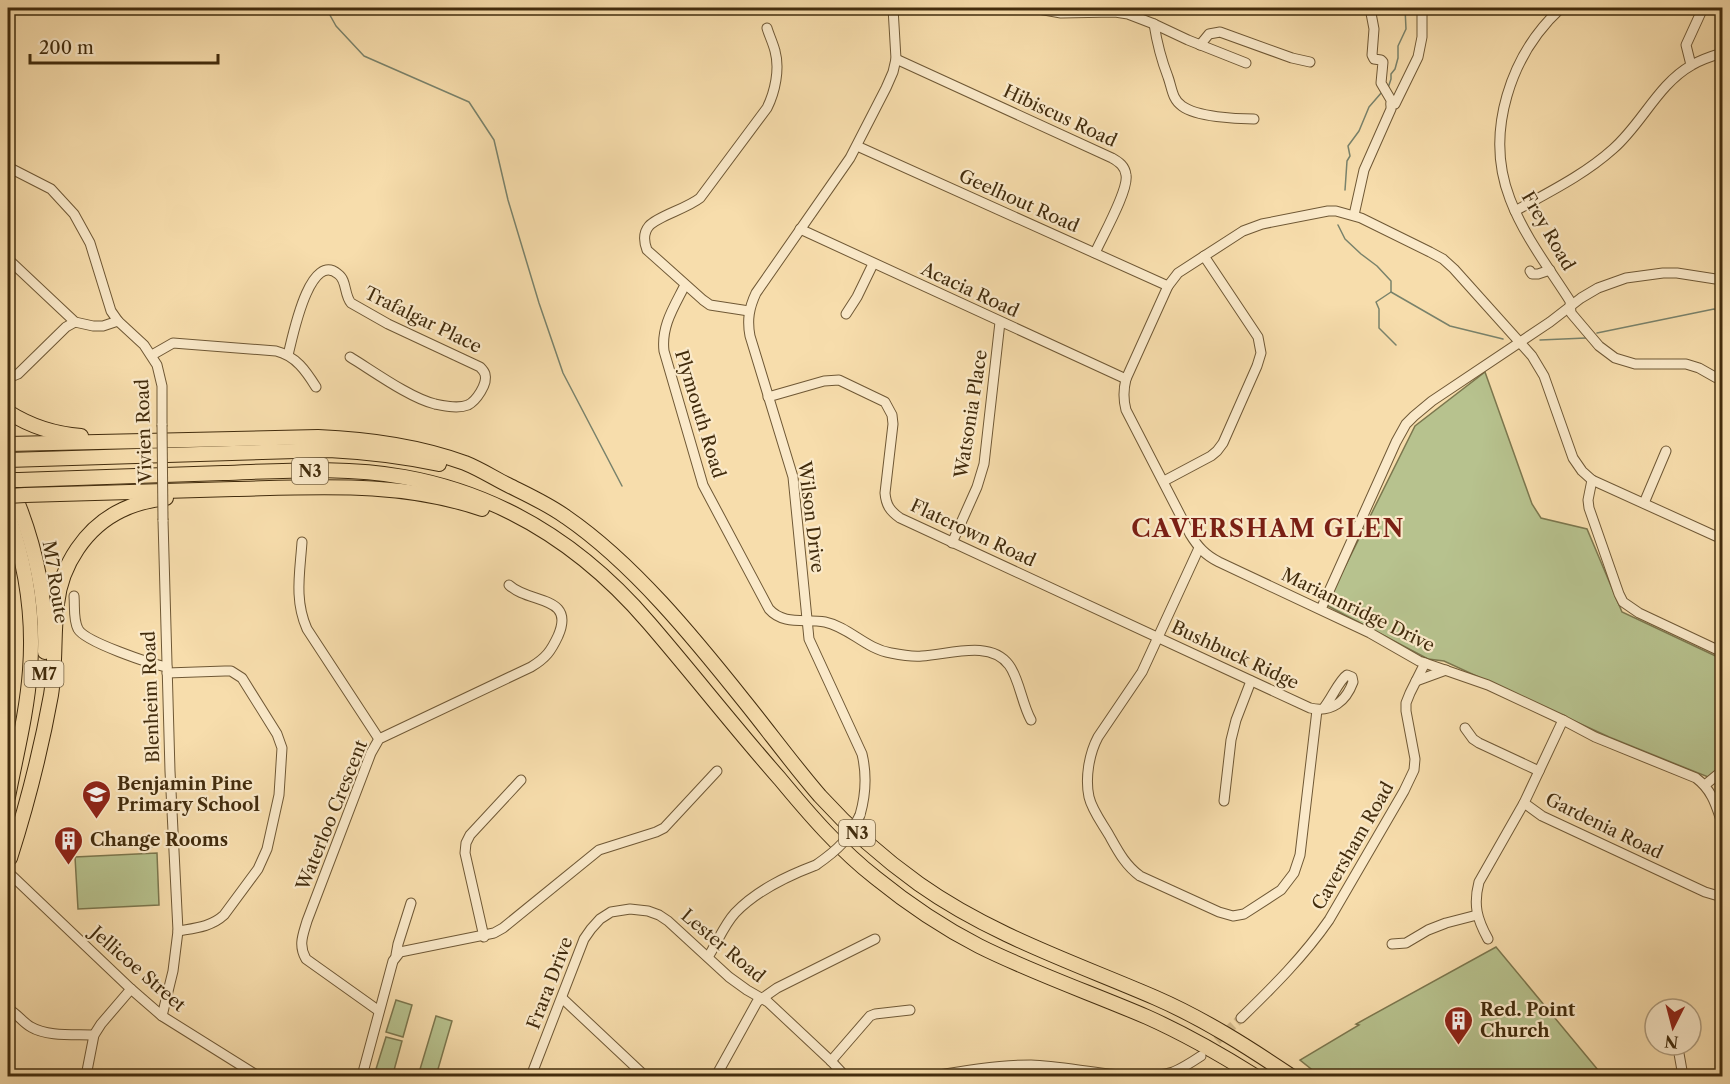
<svg xmlns="http://www.w3.org/2000/svg" width="1730" height="1084" viewBox="0 0 1730 1084" font-family="'Libre Caslon Text',serif">
  <style>
    .green { fill: #b7c28e; stroke: #7c774e; stroke-width: 1.5 }
    .water { fill: #9dbca9; stroke: #79826b; stroke-width: 1.5 }
    .lines { fill: none; stroke-linecap: round; stroke-linejoin: round }
    .stream { stroke: #79826b; stroke-width: 1.5 }
    .minor-tunnel { stroke: #d3ba8c; stroke-width: 9; stroke-dasharray: 9 4.5; stroke-linecap: butt }
    .minor-casing { stroke: #6f5835; stroke-width: 11 }
    .highway-casing { stroke: #422c0d; stroke-width: 16 }
    .minor { stroke: #fae9c9; stroke-width: 9 }
    .highway { stroke: #f7ddac; stroke-width: 14 }
    .minor-bridge-casing { stroke: #6f5835; stroke-width: 11; stroke-linecap: butt }
    .highway-bridge-casing { stroke: #422c0d; stroke-width: 16; stroke-linecap: butt }
    .minor-bridge { stroke: #fae9c9; stroke-width: 9 }
    .highway-bridge { stroke: #f7ddac; stroke-width: 14 }
    .labels { text-anchor: middle; dominant-baseline: central; stroke-width: 4.5; stroke-linejoin: round; paint-order: stroke }
    .shield { fill: #fae9c9; stroke: #796545; stroke-width: 1.5 }
    .shield-label { font-size: 16px; font-weight: bold; fill: #422c0d }
    .street-label { font-size: 18px; fill: #422c0d; stroke: #fae9c9 }
    .poi-label { font-size: 18px; font-weight: bold; fill: #422c0d; stroke: #fae9c9; text-anchor: start }
    .district-label { font-size: 24px; font-weight: bold; letter-spacing: 1.5px; fill: #7a1f14; stroke: #fae9c9 }
  </style>
  <rect width="100%" height="100%" fill="#f7ddac"/>
  <filter id="stains"><feTurbulence type="fractalNoise" baseFrequency=".00333" numOctaves="4"/><feColorMatrix values="0 0 0 0 .2 0 0 0 0 .09 0 0 0 0 .02 0 0 0 .5 -.17"/></filter>
  <radialGradient id="worn" r=".72"><stop offset=".6" stop-color="#630" stop-opacity="0"/><stop offset="1" stop-color="#630" stop-opacity=".3"/></radialGradient>
  <g class="green">
    <path d="M1485,372l47,132 9,14 46,11 35,83 100,47v106l-14,12 -99,-40 -165,-76 -16,-2 -102,-54 89,-179z"/>
    <path d="M157,853l2,52 -81,4 -3,-52z"/>
    <path d="M1496,947l107,129h-283l-20,-16 59,-35 -3,-1z"/>
    <path d="M396,1000l16,5 -9,32 -17,-5z"/>
    <path d="M436,1016l16,5 -16,55h-18z"/>
    <path d="M386,1037l16,4 -9,33 -17,-5z"/>
  </g>
  <path class="water" d="M155,837v10h-18l-1,-9z"/>
  <g class="lines">
    <g class="stream">
      <path d="M326,8l10,18 28,30 105,46 25,38 14,60 31,103 24,70 59,113"/>
      <path d="M1388,88l3,-9v-5l4,-5 3,-11v-12l8,-17 -1,-21"/>
      <path d="M1345,190l2,-29 3,-5 -2,-10 11,-15 10,-24 13,-15"/>
      <path d="M1338,225l7,14 16,15 16,12 14,15v11l-15,10 3,7v19l17,17"/>
      <path d="M1391,292l59,34 53,13"/>
      <path d="M1597,333l117,-24 8,5"/>
      <path d="M1540,340l46,-2"/>
    </g>
    <path class="minor-tunnel" d="M1207,1050l34,-32"/>
    <defs>
      <g id="minor">
        <path d="M1033,8l28,5 54,-1 13,2 26,10 34,16 58,23"/>
        <path d="M1561,8c-50,46 -77,124 -51,191 14,37 39,69 60,102l1,12 28,33 16,12 20,6h51l13,4 23,13"/>
        <path d="M1154,24c3,19 7,35 14,53 4,11 4,22 14,29 15,11 54,13 72,13"/>
        <path d="M1200,45l9,-11 11,-2 72,26 18,4"/>
        <path d="M896,59l216,99c7,4 13,8 14,17 3,15 -24,62 -31,78"/>
        <path d="M1691,65l-5,-20 17,-37"/>
        <path d="M1391,104h4l23,-47 4,-20v-29"/>
        <path d="M857,146l311,140"/>
        <path d="M8,167l43,22 23,25 16,29 21,68 7,10 26,24 13,20 5,21v39"/>
        <path d="M1515,211c34,-19 69,-36 98,-62 29,-25 45,-65 79,-84 10,-6 20,-9 30,-12"/>
        <path d="M1354,215l10,-45 27,-61v-9l-10,-17 2,-21 -2,-2 -7,-1 -2,-4 2,-26 -4,-21"/>
        <path d="M800,229l326,150"/>
        <path d="M8,259l67,63 18,4h10l15,-5"/>
        <path d="M1530,271l2,3h6l12,-4"/>
        <path d="M685,285c-11,22 -24,41 -21,66l39,134 66,124c15,17 37,9 56,13 24,5 41,27 66,31 10,2 21,4 31,3 26,-1 68,-17 87,9 10,13 13,39 22,55"/>
        <path d="M749,311l-39,-6 -7,-5 -56,-50c-3,-8 -4,-17 2,-24 9,-10 37,-17 51,-28l67,-90c8,-16 13,-39 8,-57 -2,-8 -6,-16 -8,-23"/>
        <path d="M846,314l11,-17 16,-33"/>
        <path d="M152,355l21,-12 103,8c20,5 30,20 40,36"/>
        <path d="M288,355c4,-15 21,-105 50,-81 9,6 6,21 13,29l37,21 92,43c2,2 4,4 5,7 3,10 -9,27 -17,31 -10,4 -23,1 -33,-1 -25,-6 -62,-33 -85,-47"/>
        <path d="M8,378l10,-4 48,-47 9,-5"/>
        <path d="M768,397l56,-16 15,-1 46,22 7,13 1,9 -8,69c1,12 5,18 15,25l410,190c22,5 36,-7 43,-26l-1,-5 -5,-2c-8,5 -16,25 -24,34"/>
        <path d="M1592,480l-4,20 1,8 30,86 4,8 16,11 83,39"/>
        <path d="M1164,481l47,-25 6,-5 6,-8 34,-77 4,-13 -3,-16 -54,-81"/>
        <path d="M1644,503l22,-52"/>
        <path d="M1722,539l-130,-59 -10,-9 -9,-13 -29,-82 -12,-20 -78,-87 -11,-10 -13,-7 -69,-34 -25,-7h-8l-66,13 -19,7 -65,42 -10,13 -42,93c-3,12 -3,20 0,31l64,124c8,13 15,21 29,28l151,71 49,28 69,24 75,35 32,17 101,41c16,12 20,27 26,45"/>
        <path d="M302,542c-2,30 -8,58 5,87l72,110"/>
        <path d="M952,543l25,-56 7,-23 16,-142"/>
        <path d="M1199,548l-57,124 -44,65c-9,17 -13,41 -9,60 3,13 13,26 20,38 9,16 16,30 31,41l79,36 14,4 11,-2 37,-24 13,-17 6,-18 17,-145"/>
        <path d="M74,596c1,11 -1,23 4,33 7,13 73,35 89,38"/>
        <path d="M1321,609l75,-167 10,-18 8,-8 18,-15 118,-79 31,-24 17,-10 28,-10 37,-5h14l45,7"/>
        <path d="M167,673l58,-2h6l11,7 35,56 5,14 -3,47 -12,54 -9,20 -34,46c-13,12 -29,13 -46,16"/>
        <path d="M1416,681l30,-11"/>
        <path d="M1563,720l-39,83 18,13 163,76 17,5"/>
        <path d="M1465,728l8,11 6,4 60,28"/>
        <path d="M1705,785l17,-14"/>
        <path d="M1224,801l7,-61 5,-20 15,-39"/>
        <path d="M860,815c6,-21 7,-40 2,-61l-53,-115 -16,-162 -43,-141c-3,-16 -1,-28 6,-43l94,-135 36,-70 7,-16 3,-13 -3,-51"/>
        <path d="M8,872l123,117 31,27 96,60"/>
        <path d="M484,937l-19,-84 1,-10 4,-8 51,-55"/>
        <path d="M1488,939c-11,-20 -15,-34 -9,-57l45,-79"/>
        <path d="M1392,944l14,-1 22,-13 18,-7 31,-8"/>
        <path d="M396,955l2,-11 13,-41"/>
        <path d="M708,957c9,-14 16,-32 27,-44 22,-23 52,-37 81,-48"/>
        <path d="M562,998l83,78"/>
        <path d="M8,1009c9,4 14,13 23,18 17,10 44,7 63,8"/>
        <path d="M379,1011l-73,-52c-8,-14 -3,-24 1,-38l64,-168 8,-14 152,-72c15,-9 20,-16 27,-31 18,-41 -29,-32 -49,-51"/>
        <path d="M162,1016l11,-45 5,-40 -8,-160 -7,-251"/>
        <path d="M1241,1018c32,-31 63,-62 88,-98l75,-129 10,-21 1,-11 -9,-48v-8l4,-10 15,-30"/>
        <path d="M1678,1048l5,28"/>
        <path d="M831,1061l39,-45 5,-2 35,-4"/>
        <path d="M86,1076l8,-41 7,-11 30,-35"/>
        <path d="M362,1076l31,-115 7,-9 94,-19 9,-5 96,-78 57,-18 8,-4 53,-57"/>
        <path d="M531,1076l53,-137 7,-10 9,-10 11,-7 19,-3 18,2 11,4 9,6 61,56 18,13 21,12 63,59 14,15"/>
        <path d="M716,1076l41,-74 20,-14 98,-49"/>
        <path d="M935,1076c31,-6 64,-11 96,-11 42,1 103,19 142,7 10,-4 19,-10 28,-16"/>
      </g>
      <g id="highway">
        <path d="M8,412c22,14 46,22 73,24"/>
        <path d="M8,444l310,-7c50,2 100,9 147,26 15,6 29,15 43,22 20,10 40,19 58,32 67,46 128,121 179,185 25,31 49,64 75,94 29,32 64,63 99,88 72,51 156,79 237,114 48,21 92,49 135,78"/>
        <path d="M8,460l321,-10c38,2 73,6 110,14"/>
        <path d="M8,480c25,55 39,111 37,172"/>
        <path d="M19,480c68,-2 136,-5 204,-7 60,-2 122,-7 181,4 100,18 180,70 245,146 44,51 86,105 131,156 29,35 60,71 96,99 32,26 66,49 103,68 54,27 112,47 168,71 38,17 73,37 108,59"/>
        <path d="M25,495c70,-2 140,-4 209,-6 84,-2 168,-8 248,20"/>
        <path d="M8,515c18,49 26,102 22,155 -3,43 -14,85 -22,127"/>
        <path d="M10,858c17,-53 31,-108 41,-163 5,-31 2,-61 6,-91 4,-39 29,-77 65,-94 14,-7 28,-10 44,-12"/>
      </g>
    </defs>
    <use href="#minor" class="minor-casing"/>
    <use href="#highway" class="highway-casing"/>
    <use href="#minor" class="minor"/>
    <use href="#highway" class="highway"/>
    <defs>
      <g id="minor-bridge">
        <path d="M162,425l1,95"/>
        <path d="M816,865c23,-16 32,-25 44,-50"/>
      </g>
      <g id="highway-bridge">
        <path d="M8,480h11"/>
        <path d="M8,496l17,-1"/>
      </g>
    </defs>
    <use href="#minor-bridge" class="minor-bridge-casing"/>
    <use href="#highway-bridge" class="highway-bridge-casing"/>
    <use href="#minor-bridge" class="minor-bridge"/>
    <use href="#highway-bridge" class="highway-bridge"/>
  </g>
  <defs>
    <symbol id="school-pin" viewBox="-11 -11 22 30"><path d="M0 17L-7.5 6A9.5 9.5 0 1 1 7.5 6Z" fill="#8f2418" stroke="#fae9c9"/><path d="M0-5L7-2L0 1L-7-2ZM-4 1L0 2.5L4 1V4Q0 6-4 4Z" fill="#fff"/></symbol>
    <symbol id="building-pin" viewBox="-11 -11 22 30"><path d="M0 17L-7.5 6A9.5 9.5 0 1 1 7.5 6Z" fill="#8f2418" stroke="#fae9c9"/><path d="M-4-6H4V6H1V3H-1V6H-4ZM-2.5-4.3h1.7v1.8h-1.7ZM.8-4.3h1.7v1.8H.8ZM-2.5-1h1.7V.8h-1.7ZM.8-1h1.7V.8H.8Z" fill="#fff"/></symbol>
  </defs>
  <g fill-rule="evenodd">
    <use href="#school-pin" x="80" y="778" width="33" height="45"/>
    <use href="#building-pin" x="52" y="824" width="33" height="45"/>
    <use href="#building-pin" x="1442" y="1004" width="33" height="45"/>
  </g>
  <g class="labels">
    <g class="shield">
      <rect x="292" y="458" width="36" height="26" rx="4.5"/>
      <rect x="24.5" y="661" width="39" height="26" rx="4.5"/>
      <rect x="839" y="820" width="36" height="26" rx="4.5"/>
    </g>
    <g class="shield-label">
      <text x="310" y="471">N3</text>
      <text x="44" y="674">M7</text>
      <text x="857" y="833">N3</text>
    </g>
    <g class="street-label">
      <text transform="translate(1060 116) rotate(25)">Hibiscus Road</text>
      <text transform="translate(1019 201) rotate(24)">Geelhout Road</text>
      <text transform="translate(1548 231) rotate(60)">Frey Road</text>
      <text transform="translate(970 290) rotate(25)">Acacia Road</text>
      <text transform="translate(423 320) rotate(26)">Trafalgar Place</text>
      <text transform="translate(700 414) rotate(73)">Plymouth Road</text>
      <text transform="translate(971 414) rotate(-81)">Watsonia Place</text>
      <text transform="translate(144 431) rotate(-92)">Vivien Road</text>
      <text transform="translate(811 517) rotate(83)">Wilson Drive</text>
      <text transform="translate(973 533) rotate(25)">Flatcrown Road</text>
      <text transform="translate(55 582) rotate(81)">M7 Route</text>
      <text transform="translate(1358 610) rotate(26)">Mariannridge Drive</text>
      <text transform="translate(1235 655) rotate(25)">Bushbuck Ridge</text>
      <text transform="translate(151 697) rotate(-92)">Blenheim Road</text>
      <text transform="translate(332 815) rotate(-68)">Waterloo Crescent</text>
      <text transform="translate(1604 826) rotate(26)">Gardenia Road</text>
      <text transform="translate(1353 846) rotate(-60)">Caversham Road</text>
      <text transform="translate(723 946) rotate(40)">Lester Road</text>
      <text transform="translate(138 969) rotate(41)">Jellicoe Street</text>
      <text transform="translate(550 983) rotate(-69)">Frara Drive</text>
    </g>
    <g class="poi-label">
      <text x="117" y="784">Benjamin Pine<tspan x="117" dy="21">Primary School</tspan></text>
      <text x="90" y="840">Change Rooms</text>
      <text x="1480" y="1010">Red. Point<tspan x="1480" dy="21">Church</tspan></text>
    </g>
    <g class="district-label">
      <text x="1268" y="528">CAVERSHAM GLEN</text>
    </g>
  </g>
  <rect width="1730" height="1084" fill="none" stroke="#f7ddac" stroke-width="30"/>
  <rect x="9" y="9" width="1712" height="1066" fill="none" stroke="#422c0d" stroke-width="3"/>
  <rect x="15" y="15" width="1700" height="1054" fill="none" stroke="#422c0d" stroke-width="1.5"/>
  <g transform="translate(1673 1027) rotate(186)"><circle r="28" fill="#fae9c9" stroke="#b09d7e" stroke-width="1.5"/>
  <path d="M0-4.5L10 22L0 15L-10 22Z" fill="#8f2418"/>
  <text y="-9" font-size="16" font-weight="bold" text-anchor="middle" fill="#422c0d">N</text>
  </g>
  <path d="M30 54v9h188v-9" fill="none" stroke="#422c0d" stroke-width="3"/>
  <text x="39" y="54" font-size="18" fill="#422c0d" stroke="#fae9c9" stroke-width="4.5" paint-order="stroke">200 m</text>
  <rect width="100%" height="100%" filter="url(#stains)"/>
  <rect width="100%" height="100%" fill="url(#worn)"/>
</svg>
